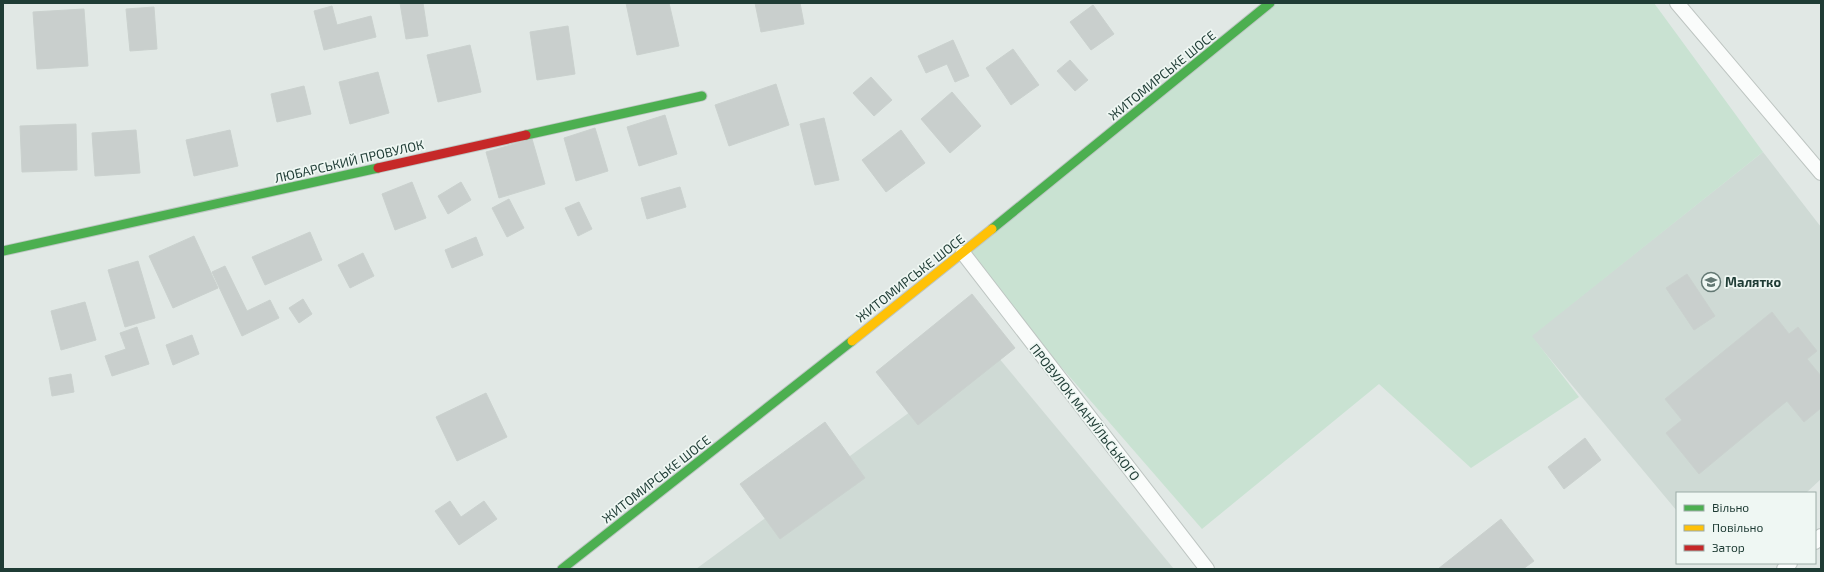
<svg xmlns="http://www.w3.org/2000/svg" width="1824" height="572" viewBox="0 0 1824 572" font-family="'Exo 2',sans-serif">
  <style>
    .built { fill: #cfdad5 }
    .green { fill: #c9e2d2 }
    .building { fill: #c9cfcd; stroke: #cad1ce }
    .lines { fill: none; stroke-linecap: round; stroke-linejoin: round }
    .lane-casing { stroke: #bec5c2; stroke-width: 16 }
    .fast-casing { stroke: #bdc6c3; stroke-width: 11 }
    .slow-casing { stroke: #bdc6c3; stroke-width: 11 }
    .jam-casing { stroke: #bdc6c3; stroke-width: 11 }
    .lane { stroke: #fafcfb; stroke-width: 14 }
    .fast { stroke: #4caf50; stroke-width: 9 }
    .slow { stroke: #ffc107; stroke-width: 9 }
    .jam { stroke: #c62828; stroke-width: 9 }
    .labels { text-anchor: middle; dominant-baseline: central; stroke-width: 3.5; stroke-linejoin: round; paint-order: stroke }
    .street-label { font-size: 13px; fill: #1f3c35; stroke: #eff7f3 }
    .poi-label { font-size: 13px; font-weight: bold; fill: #1f3c35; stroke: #eff7f3; text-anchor: start }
  </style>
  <rect width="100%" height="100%" fill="#e1e8e5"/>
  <g class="built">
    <path d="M1763,152l58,75v252l-15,14h-129v18l-146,-175z"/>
    <path d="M993,351l181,218h-478z"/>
  </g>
  <path class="green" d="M1270,3h384l109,149 -231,184 47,61 -108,71 -92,-84 -177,145 -239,-275z"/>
  <g class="building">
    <path d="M400,3h23l5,33 -22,3z"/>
    <path d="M626,3h43l10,43 -42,9z"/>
    <path d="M755,3h45l4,21 -43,8z"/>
    <path d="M1093,5l21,29 -23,16 -21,-28z"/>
    <path d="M332,6l5,19 34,-9 5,21 -52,13 -10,-39z"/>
    <path d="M154,7l3,42 -27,2 -4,-42z"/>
    <path d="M84,9l4,57 -51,3 -4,-57z"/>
    <path d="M568,26l7,48 -38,6 -7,-48z"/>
    <path d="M953,40l16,36 -14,6 -8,-18 -21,9 -8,-17z"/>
    <path d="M470,45l11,47 -43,10 -11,-47z"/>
    <path d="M1013,49l26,36 -28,20 -25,-37z"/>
    <path d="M1070,60l18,20 -13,11 -18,-20z"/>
    <path d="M378,72l11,41 -39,11 -11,-42z"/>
    <path d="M871,77l21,23 -18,16 -21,-23z"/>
    <path d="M776,84l13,41 -60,21 -14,-41z"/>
    <path d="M304,86l7,28 -34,8 -6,-28z"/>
    <path d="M952,92l29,34 -31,27 -29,-34z"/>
    <path d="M665,115l12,39 -38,12 -12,-39z"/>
    <path d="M824,118l15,62 -24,5 -15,-61z"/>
    <path d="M76,124l1,46 -55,2 -2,-46z"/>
    <path d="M595,128l13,43 -32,10 -12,-43z"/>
    <path d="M136,130l4,43 -45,3 -3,-43z"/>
    <path d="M230,130l8,36 -44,10 -8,-36z"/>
    <path d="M901,130l24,33 -39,29 -24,-32z"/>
    <path d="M532,139l13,45 -46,14 -13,-46z"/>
    <path d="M412,182l14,36 -31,12 -13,-36z"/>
    <path d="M461,182l10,18 -23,14 -10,-18z"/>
    <path d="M680,187l6,20 -39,12 -6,-21z"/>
    <path d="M509,199l15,29 -17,9 -15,-29z"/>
    <path d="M579,202l13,27 -14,7 -13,-28z"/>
    <path d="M310,232l12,28 -57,25 -13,-28z"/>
    <path d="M194,236l24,52 -45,20 -24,-52z"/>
    <path d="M476,237l7,18 -31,13 -7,-18z"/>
    <path d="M363,253l11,23 -24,12 -12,-23z"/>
    <path d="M138,261l17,57 -30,9 -17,-57z"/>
    <path d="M225,266l22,45 23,-11 9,18 -37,18 -30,-64z"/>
    <path d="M1687,274l28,42 -21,14 -28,-42z"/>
    <path d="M972,294l43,54 -97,77 -42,-53z"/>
    <path d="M303,299l9,15 -13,9 -10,-15z"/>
    <path d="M85,302l11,38 -35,10 -10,-39z"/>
    <path d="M1772,312l17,22 9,-7 19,24 -10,8 14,17v32l-17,14 -17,-21 -88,73 -33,-41 16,-13 -17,-21z"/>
    <path d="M137,327l12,37 -37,12 -7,-20 21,-7 -6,-16z"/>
    <path d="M192,335l7,19 -26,11 -7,-20z"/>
    <path d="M71,374l3,18 -22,4 -3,-18z"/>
    <path d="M486,393l21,44 -50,24 -21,-44z"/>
    <path d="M825,422l40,56 -85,61 -40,-55z"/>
    <path d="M1585,438l16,22 -37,29 -16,-22z"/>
    <path d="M450,501l11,16 23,-16 13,18 -38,26 -24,-34z"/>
    <path d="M1501,519l33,42 -11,8h-85z"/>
  </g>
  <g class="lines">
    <defs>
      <g id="lane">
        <path d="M1677,3l144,170"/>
        <path d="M963,253l244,316"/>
        <path d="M1815,542l6,-6"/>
        <path d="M1784,569l6,-6"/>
      </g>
      <g id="fast">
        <path d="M526,135l176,-39"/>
        <path d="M992,229l278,-226"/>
        <path d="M3,251l375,-83"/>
        <path d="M562,569l290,-228"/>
      </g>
      <path id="slow" d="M852,341l140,-112"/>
      <path id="jam" d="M378,168l148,-33"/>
    </defs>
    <use href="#lane" class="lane-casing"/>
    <use href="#fast" class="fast-casing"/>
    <use href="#slow" class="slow-casing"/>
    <use href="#jam" class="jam-casing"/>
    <use href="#lane" class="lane"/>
    <use href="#fast" class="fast"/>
    <use href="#slow" class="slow"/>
    <use href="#jam" class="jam"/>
  </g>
  <defs>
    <symbol id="school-ring" viewBox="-11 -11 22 22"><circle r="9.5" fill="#eff7f3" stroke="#637873" stroke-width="1.5"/><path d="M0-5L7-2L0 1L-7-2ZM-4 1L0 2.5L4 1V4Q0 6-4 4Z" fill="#637873"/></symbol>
  </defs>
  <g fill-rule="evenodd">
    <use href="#school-ring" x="1700" y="271" width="22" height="22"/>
  </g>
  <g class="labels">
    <g class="street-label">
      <text transform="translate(1162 75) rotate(-39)">ЖИТОМИРСЬКЕ ШОСЕ</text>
      <text transform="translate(349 161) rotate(-13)">ЛЮБАРСЬКИЙ ПРОВУЛОК</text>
      <text transform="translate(910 278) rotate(-38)">ЖИТОМИРСЬКЕ ШОСЕ</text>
      <text transform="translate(1085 412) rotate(52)">ПРОВУЛОК МАНУЇЛЬСЬКОГО</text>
      <text transform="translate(656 479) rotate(-38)">ЖИТОМИРСЬКЕ ШОСЕ</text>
    </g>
    <g class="poi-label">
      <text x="1725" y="282">Малятко</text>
    </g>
  </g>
  <rect width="1824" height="572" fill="none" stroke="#1f3c35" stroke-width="8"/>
  <rect x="1676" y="492" width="140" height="72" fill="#eff7f3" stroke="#9caca7"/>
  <rect x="1684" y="505" width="20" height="6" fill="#4caf50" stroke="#9caca7"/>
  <text x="1712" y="512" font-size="12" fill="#1f3c35">Вільно</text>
  <rect x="1684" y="525" width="20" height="6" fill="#ffc107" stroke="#9caca7"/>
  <text x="1712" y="532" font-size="12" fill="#1f3c35">Повільно</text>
  <rect x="1684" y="545" width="20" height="6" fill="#c62828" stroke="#9caca7"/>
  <text x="1712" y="552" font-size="12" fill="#1f3c35">Затор</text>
</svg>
